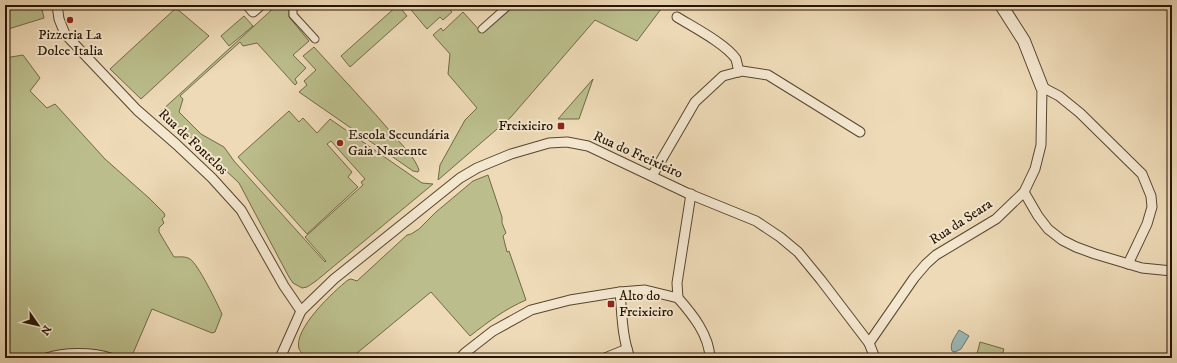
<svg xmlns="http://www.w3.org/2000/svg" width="1177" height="363" viewBox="0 0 1177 363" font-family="'IM FELL DW Pica',serif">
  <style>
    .green { fill: #bbbe8c; stroke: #706946 }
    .water { fill: #9bb9b6; stroke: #6c776e }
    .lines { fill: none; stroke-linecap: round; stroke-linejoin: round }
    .pedestrian-casing { stroke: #57462e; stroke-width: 9 }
    .minor-casing { stroke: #57462e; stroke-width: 11 }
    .tertiary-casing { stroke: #57462e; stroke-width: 14 }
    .pedestrian { stroke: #f4e7d0; stroke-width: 7 }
    .minor { stroke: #f4e7d0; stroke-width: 9 }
    .tertiary { stroke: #f4e7d0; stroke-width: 12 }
    .poi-dot { fill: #8f2418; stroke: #f4e7d0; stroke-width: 1.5 }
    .labels { text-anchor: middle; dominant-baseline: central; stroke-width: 4; stroke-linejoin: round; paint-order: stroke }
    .poi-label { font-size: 14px; fill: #251401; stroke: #f4e7d0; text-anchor: start }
    .street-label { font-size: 14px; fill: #251401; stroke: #f4e7d0 }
  </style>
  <rect width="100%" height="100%" fill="#eedab7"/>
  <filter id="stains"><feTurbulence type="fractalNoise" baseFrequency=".005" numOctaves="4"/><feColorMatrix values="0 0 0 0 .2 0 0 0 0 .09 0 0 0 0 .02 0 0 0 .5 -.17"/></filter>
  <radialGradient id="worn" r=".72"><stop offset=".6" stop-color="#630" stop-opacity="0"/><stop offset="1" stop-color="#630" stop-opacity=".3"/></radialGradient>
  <g class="green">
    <path d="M5,5h36l3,13 -39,12z"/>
    <path d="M277,5h12v12l20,24 -16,14 13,13 -11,11 2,4 -2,2 -38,-42 -14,3 -3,-4 -60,54 3,3 -4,13 22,22 23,13 10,14 91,101 1,-1 -21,-24 58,-52 -2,-3 4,-3 -34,-38 -4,3 25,28 -4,5 10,10 -51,47 -69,-77 51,-46 10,11 4,-4 14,15 13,-14 92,64 11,1 -117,97 -9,6 -5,1 -9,-5 -4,-6 -50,-94 -52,-49 -27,-22z"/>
    <path d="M398,5l9,11 -57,51 -9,-11z"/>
    <path d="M407,5h39l6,7 -9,8 -3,-3 -13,12z"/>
    <path d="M513,5h151l-27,36 -42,-21 -84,97 -73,63 2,-15 25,-45 12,-12 -29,-34 2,-20 -17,-19 8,-7 2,3 20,-19 19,21z"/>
    <path d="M176,8l33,28 -68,63 -31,-30z"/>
    <path d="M244,16l9,10 -24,20 -8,-10z"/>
    <path d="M314,47c27,30 55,59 82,91 8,9 19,20 23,32l-1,2 -5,-1 -114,-79 8,-7 -3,-4 12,-11 -13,-14z"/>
    <path d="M23,55l17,23 -10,13 17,17 8,-4 50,55 44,39 15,15 1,3 -3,3 2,4 -5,5v4l15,25c6,0 11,-1 16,2 8,5 27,44 32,55l-7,18 -3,1 -60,-24 -21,49h-126v-300z"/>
    <path d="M593,79l-14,40h-21z"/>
    <path d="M488,175l14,42v6l4,10 -3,3 4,16 2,-1 17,49c-21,9 -38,22 -56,36l-39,-44 -80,66h-44c-3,-3 -6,-5 -8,-9 -6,-20 35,-58 49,-69l3,-1 6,2 50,-46 4,-1 8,-5 17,-17 37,-31z"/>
    <path d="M980,342l24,7 -3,9h-25z"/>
  </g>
  <path class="water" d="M959,330l10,6 -8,13 -6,3 -3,-1c-3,-8 4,-15 7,-21z"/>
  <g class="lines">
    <defs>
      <g id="pedestrian">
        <path d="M293,5v10l22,24"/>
        <path d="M482,29l27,-24"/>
      </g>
      <g id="minor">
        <path d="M57,5l2,14 6,15 72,76 39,34 36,34 29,32 43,76 17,25"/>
        <path d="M247,5l6,7 8,-7"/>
        <path d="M677,17c16,10 49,27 59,42 1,4 2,9 3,13"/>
        <path d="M652,176l43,-74 28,-26 19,-5 26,4 92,57"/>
        <path d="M1024,192l14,24 10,13 14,11 14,7 19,7 47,14 30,3"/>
        <path d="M691,194l-14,89 1,15c15,17 31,37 32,60"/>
        <path d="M620,292c2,22 2,45 10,66"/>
        <path d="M869,343l45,-65 12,-14 10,-9 60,-36 28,-27 11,-23 6,-24 1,-58 17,9 21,17 62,61 9,22 1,11 -5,17 -19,40"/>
        <path d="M47,358c16,-6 47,-6 63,0"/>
        <path d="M280,358l21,-47 33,-32 126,-101 17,-10 34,-14 38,-11 18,-1 21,4 99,47 69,28 24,16 18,15 23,28 48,63 6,15"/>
        <path d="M460,358l6,-6 27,-21 38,-21 39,-10 50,-8 25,-2 33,8"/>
        <path d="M605,358l22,-9"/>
      </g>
      <path id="tertiary" d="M1001,5l23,36 18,46"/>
    </defs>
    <use href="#pedestrian" class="pedestrian-casing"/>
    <use href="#minor" class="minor-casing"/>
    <use href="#tertiary" class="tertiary-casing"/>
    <use href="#pedestrian" class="pedestrian"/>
    <use href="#minor" class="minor"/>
    <use href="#tertiary" class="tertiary"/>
  </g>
  <g class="poi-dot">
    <circle cx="70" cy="20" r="4"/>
    <rect x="557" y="122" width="8" height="8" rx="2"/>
    <circle cx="340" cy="143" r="4"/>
    <rect x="607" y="300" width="8" height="8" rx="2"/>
  </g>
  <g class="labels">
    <g class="poi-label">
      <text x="70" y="35" text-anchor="middle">Pizzeria La<tspan x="70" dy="16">Dolce Italia</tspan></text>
      <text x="553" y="126" text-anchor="end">Freixieiro</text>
      <text x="348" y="135">Escola Secundária<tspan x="348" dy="16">Gaia Nascente</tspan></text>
      <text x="619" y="296">Alto do<tspan x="619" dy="16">Freixieiro</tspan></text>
    </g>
    <g class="street-label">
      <text transform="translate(193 142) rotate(43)">Rua de Fontelos</text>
      <text transform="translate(638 155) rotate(24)">Rua do Freixieiro</text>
      <text transform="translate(961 222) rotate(-33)">Rua da Seara</text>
    </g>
  </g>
  <rect width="1177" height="363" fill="none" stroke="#eedab7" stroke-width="20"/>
  <rect x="6" y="6" width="1165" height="351" fill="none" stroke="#251401" stroke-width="2"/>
  <rect x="10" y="10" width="1157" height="343" fill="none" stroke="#251401"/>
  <g transform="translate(38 325) rotate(124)" stroke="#f4e7d0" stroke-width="3" paint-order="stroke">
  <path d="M0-3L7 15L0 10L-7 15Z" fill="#251401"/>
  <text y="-6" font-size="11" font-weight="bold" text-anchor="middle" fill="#251401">N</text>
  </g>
  <rect width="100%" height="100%" filter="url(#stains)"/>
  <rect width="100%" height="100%" fill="url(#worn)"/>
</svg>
